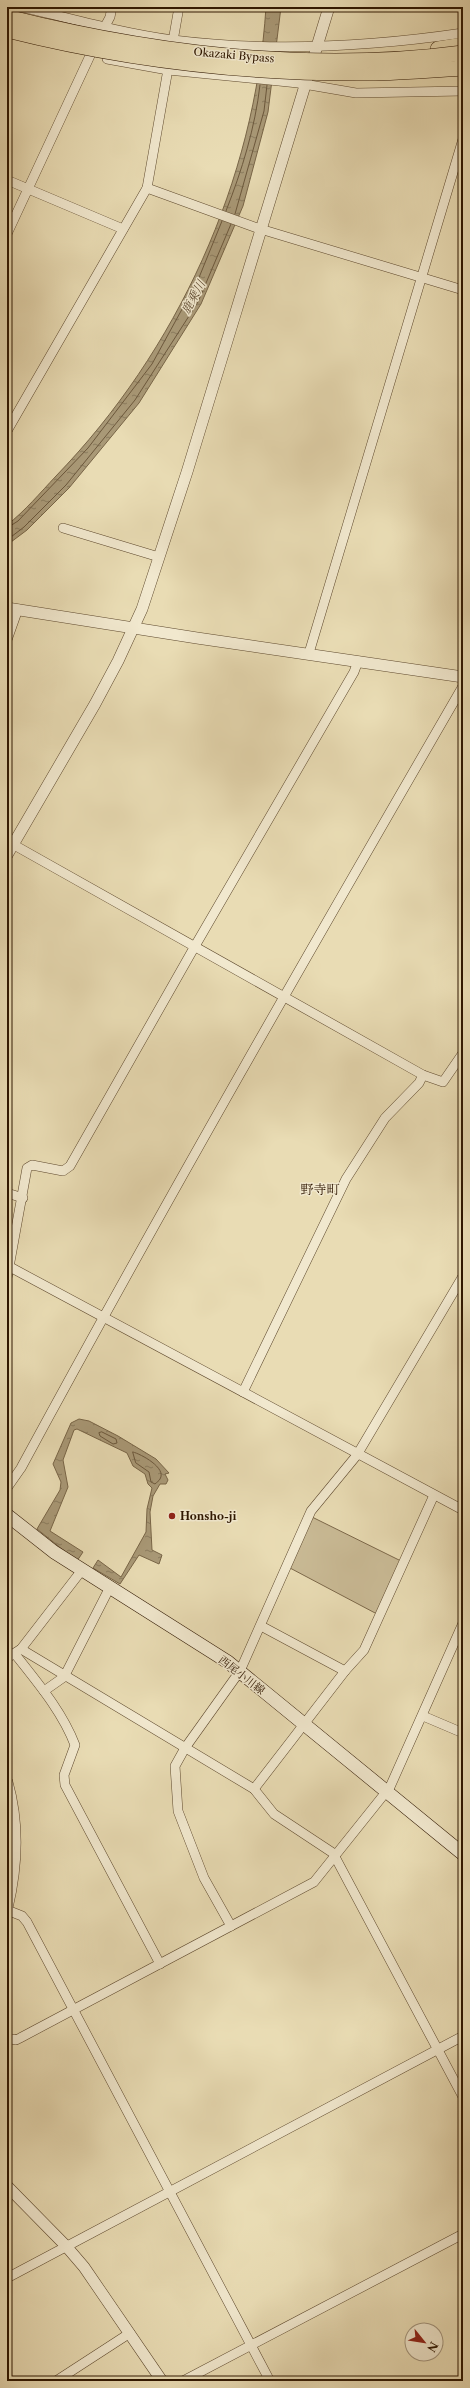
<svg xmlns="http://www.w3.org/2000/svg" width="470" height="2388" viewBox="0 0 470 2388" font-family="'Libre Caslon Text','Noto Serif JP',serif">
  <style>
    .green { fill: #c9ba95; stroke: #7c684a }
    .water { fill: url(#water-ripples); stroke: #786547 }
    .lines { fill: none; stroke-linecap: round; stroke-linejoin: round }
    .shore { stroke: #6c583c; stroke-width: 1 }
    .minor-casing { stroke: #5d482d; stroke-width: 10 }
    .tertiary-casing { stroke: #5d482d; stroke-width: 12 }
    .secondary-casing { stroke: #2e1600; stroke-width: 14 }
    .trunk-casing { stroke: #2e1600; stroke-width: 16 }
    .minor { stroke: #f1e8ce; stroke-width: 9 }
    .tertiary { stroke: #f1e8ce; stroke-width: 11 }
    .secondary { stroke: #f1e8ce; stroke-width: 13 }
    .trunk { stroke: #e9dcb4; stroke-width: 15 }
    .trunk-bridge-casing { stroke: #2e1600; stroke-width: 16; stroke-linecap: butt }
    .trunk-bridge { stroke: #e9dcb4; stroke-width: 15 }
    .poi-dot { fill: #8f2418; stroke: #f1e8ce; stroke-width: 1.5 }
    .labels { text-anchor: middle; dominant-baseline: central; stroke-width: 3; stroke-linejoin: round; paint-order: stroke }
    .street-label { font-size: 11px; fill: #2e1600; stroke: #f1e8ce }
    .poi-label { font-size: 11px; font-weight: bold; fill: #2e1600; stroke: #f1e8ce; text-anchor: start }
    .water-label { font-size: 12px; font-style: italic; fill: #5f4a30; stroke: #f1e8ce }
    .quarter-label { font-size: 13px; fill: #2e1600; stroke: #f1e8ce }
  </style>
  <defs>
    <pattern id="water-ripples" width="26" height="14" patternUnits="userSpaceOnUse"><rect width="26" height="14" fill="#a99977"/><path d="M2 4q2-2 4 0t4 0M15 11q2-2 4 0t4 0" fill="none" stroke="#8a7c5f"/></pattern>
  </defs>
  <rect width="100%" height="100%" fill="#e9dcb4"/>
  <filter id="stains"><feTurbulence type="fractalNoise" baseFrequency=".005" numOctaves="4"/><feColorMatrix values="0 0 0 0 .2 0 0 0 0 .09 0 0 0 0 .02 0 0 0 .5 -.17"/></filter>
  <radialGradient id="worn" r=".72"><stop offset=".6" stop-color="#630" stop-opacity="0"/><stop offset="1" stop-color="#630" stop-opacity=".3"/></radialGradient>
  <path class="green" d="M312,1517l89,44 -24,53 -87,-46z"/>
  <g class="water">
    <path d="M266,7h15l-13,105 -25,94 -42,98 -62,99 -70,85 -42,42 -20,15v-20c18,-14 33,-32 49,-49 121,-125 199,-295 210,-469z"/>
    <path d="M79,1419l10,2 29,15 38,23 13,14 -4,1 3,6 -2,4h-6l-7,12 -3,16 2,38 10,5 -3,9 -20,-9 -19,29 -27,-16 5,-8 23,17 25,-45 1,-23 5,-21 -4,-4 -3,-10 -12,-8 -6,-13 -50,-24 -3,1 -11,30 5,27 -18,44 33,21 -6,9 -40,-32 23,-39 1,-8 -8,-18 18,-41z"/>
  </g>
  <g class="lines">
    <g class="shore">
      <path d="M226,211c16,-41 29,-83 34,-126"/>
      <path d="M235,214l29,-103 3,-26"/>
      <path d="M7,528l11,-7 70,-73 64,-84 46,-84 24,-59"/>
      <path d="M7,540l17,-13 42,-42 69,-85 63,-98 33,-78"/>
      <path d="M102,1432l14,7 1,4 -4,1 -13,-8 -1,-3z"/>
      <path d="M133,1452c8,2 34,16 27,27 -1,2 -3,3 -5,5l-4,-2 -2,-10 -13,-9z"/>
    </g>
    <defs>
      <g id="minor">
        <path d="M22,7c50,12 100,26 151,33 96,12 195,7 290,-7"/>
        <path d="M102,32l8,-15 2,-10"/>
        <path d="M107,59l61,11 130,13 58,10 107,-2"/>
        <path d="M7,180l116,49"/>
        <path d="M147,188l110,40 206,62"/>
        <path d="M7,234l88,-189"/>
        <path d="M7,431l140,-243 32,-181"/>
        <path d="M63,528l96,29"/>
        <path d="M7,640l11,-31"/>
        <path d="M309,653l154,-514"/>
        <path d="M7,841l416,234 20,7 20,-29"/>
        <path d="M7,1193l16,5"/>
        <path d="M10,1267l453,243"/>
        <path d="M7,1278l20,-110 5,-3 31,6 7,-5 125,-220 159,-274 4,-11"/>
        <path d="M243,1392l103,-213 39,-61 34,-35 4,-8"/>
        <path d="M7,1488l14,-20c143,-264 292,-523 442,-782"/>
        <path d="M21,1649l233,140 20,25 59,39 130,244"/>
        <path d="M15,1654c22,28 47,57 60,91l-11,30 1,10 95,179"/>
        <path d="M7,1658l14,-9 61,-79"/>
        <path d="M345,1671l19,-21 70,-155"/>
        <path d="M44,1691l20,-14 46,-90"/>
        <path d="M423,1716l40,17"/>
        <path d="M254,1789l91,-118 -84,-45"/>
        <path d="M7,1910l15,6 5,6 243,459"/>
        <path d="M231,1926l-27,-48 -26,-67 -3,-45 10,-18 55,-77 71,-160 46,-56 106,-179"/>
        <path d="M7,2038l9,2 4,-2 294,-156 76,-95 73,-164"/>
        <path d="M7,2278l456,-242"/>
        <path d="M56,2381l74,-48"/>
        <path d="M183,2381l280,-147"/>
      </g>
      <g id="tertiary">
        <path d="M7,608l190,30 266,39"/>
        <path d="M7,855l88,-151 23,-43 24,-52 45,-137 142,-465"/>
        <path d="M7,1782c12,42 10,84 0,126"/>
        <path d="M7,2186l59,60 18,21 78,114"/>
      </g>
      <path id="secondary" d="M7,1515l47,37 174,110 235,192"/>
      <path id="trunk" d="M438,49l25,-4"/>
    </defs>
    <use href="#minor" class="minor-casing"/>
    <use href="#tertiary" class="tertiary-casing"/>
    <use href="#secondary" class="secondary-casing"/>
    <use href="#trunk" class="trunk-casing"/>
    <use href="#minor" class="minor"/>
    <use href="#tertiary" class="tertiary"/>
    <use href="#secondary" class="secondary"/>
    <use href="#trunk" class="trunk"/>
    <defs>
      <g id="trunk-bridge">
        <path d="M7,17c147,37 304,56 456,36"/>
        <path d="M7,30c119,30 240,44 362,43 31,0 63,-3 94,-5"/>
      </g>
    </defs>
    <use href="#trunk-bridge" class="trunk-bridge-casing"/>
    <use href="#trunk-bridge" class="trunk-bridge"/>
  </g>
  <circle class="poi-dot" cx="172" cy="1516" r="4"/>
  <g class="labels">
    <g class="street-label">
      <text transform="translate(234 55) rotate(5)">Okazaki Bypass</text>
      <text transform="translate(242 1675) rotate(38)">西尾小川線</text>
    </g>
    <g class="poi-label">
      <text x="180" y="1516">Honsho-ji</text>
    </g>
    <g class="water-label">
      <text transform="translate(193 297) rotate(-61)">鹿乗川</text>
    </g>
    <g class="quarter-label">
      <text x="320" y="1189">野寺町</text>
    </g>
  </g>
  <rect width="470" height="2388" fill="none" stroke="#e9dcb4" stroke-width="24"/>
  <rect x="8" y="8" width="454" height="2372" fill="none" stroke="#2e1600" stroke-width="2"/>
  <rect x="12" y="12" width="446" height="2364" fill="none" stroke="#2e1600"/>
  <g transform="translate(424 2342) rotate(120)"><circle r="19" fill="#f1e8ce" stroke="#a3947c"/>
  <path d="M0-3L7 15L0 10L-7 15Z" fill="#8f2418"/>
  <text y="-6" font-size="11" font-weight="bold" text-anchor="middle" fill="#2e1600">N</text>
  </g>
  <rect width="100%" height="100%" filter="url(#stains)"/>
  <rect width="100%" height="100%" fill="url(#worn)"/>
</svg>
